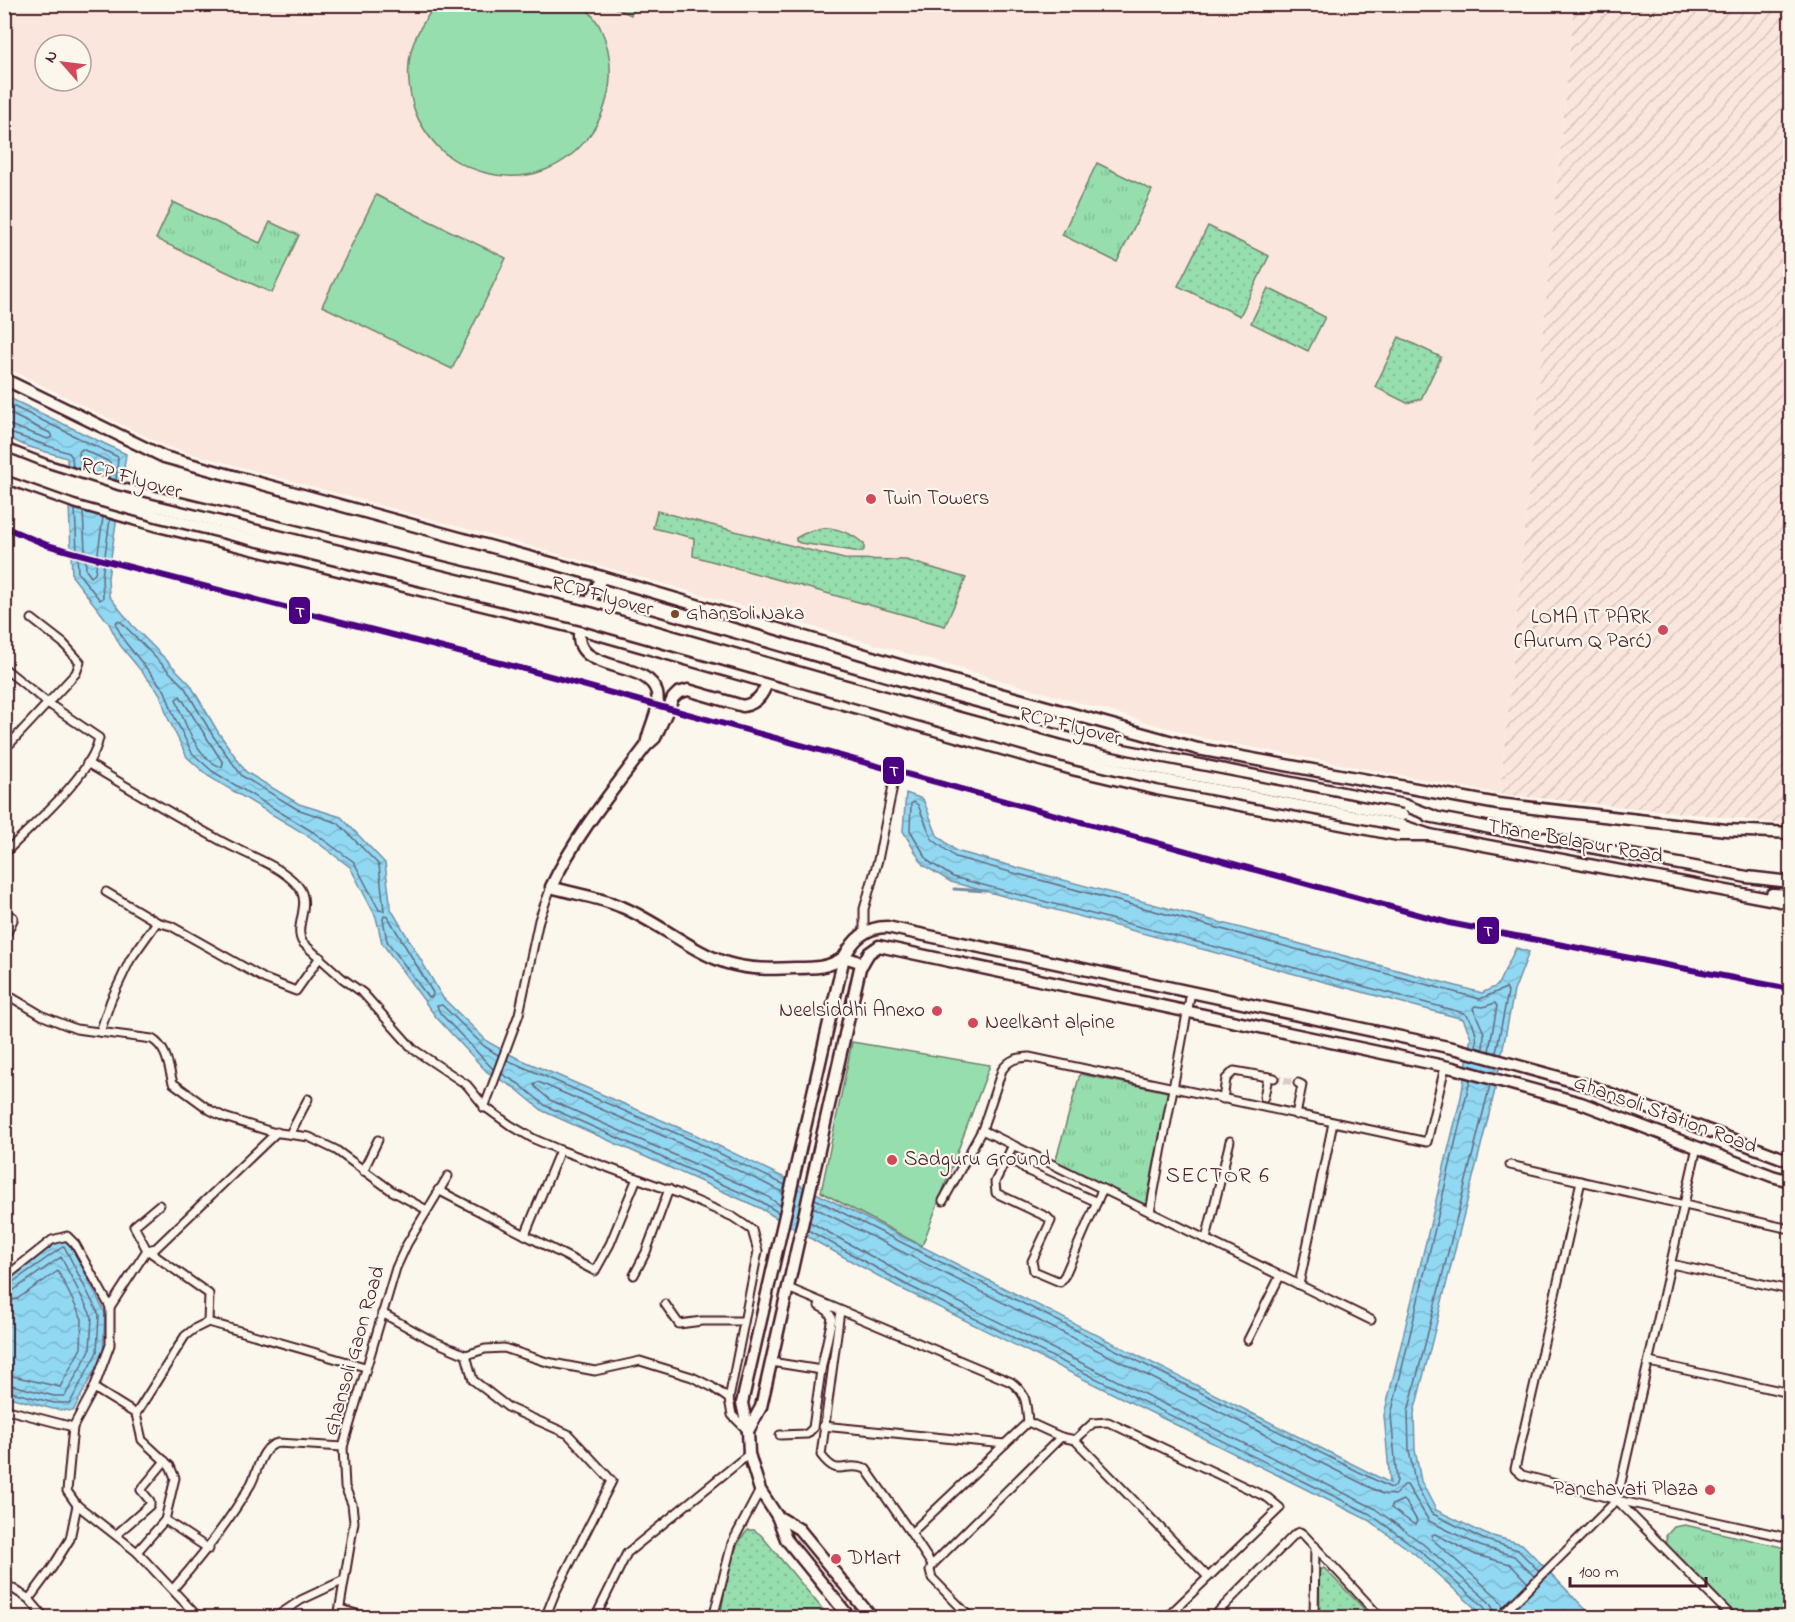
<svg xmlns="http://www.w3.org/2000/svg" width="1795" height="1622" viewBox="0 0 1795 1622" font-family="'Indie Flower',sans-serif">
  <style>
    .built { fill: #fae6dc; fill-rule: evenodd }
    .industrial { fill: url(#industrial-furrows) }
    .grass { fill: url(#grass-dots); stroke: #707e6c; stroke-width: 1.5 }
    .park { fill: url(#park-tufts); stroke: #707e6c; stroke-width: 1.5 }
    .pitch { fill: #96dead; stroke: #707e6c; stroke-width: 1.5 }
    .water { fill: url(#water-waves); stroke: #758ea3; stroke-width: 1.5 }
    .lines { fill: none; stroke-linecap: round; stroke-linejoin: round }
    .shore { stroke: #66697b; stroke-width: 1.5 }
    .stream { stroke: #758ea3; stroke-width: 3 }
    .street-tunnel { stroke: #d8ccc5; stroke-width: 7; stroke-dasharray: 7 3.5; stroke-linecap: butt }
    .street-casing { stroke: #4a1f2b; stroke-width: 11 }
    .secondary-casing { stroke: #4a1f2b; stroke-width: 15 }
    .primary-casing { stroke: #4a1f2b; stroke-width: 15 }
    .street { stroke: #fbf7ec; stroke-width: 7 }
    .secondary { stroke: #fbf7ec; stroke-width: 10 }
    .primary { stroke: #fbf7ec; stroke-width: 10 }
    .primary-bridge-casing { stroke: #4a1f2b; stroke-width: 15; stroke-linecap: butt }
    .primary-bridge { stroke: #fbf7ec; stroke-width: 10 }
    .rail-1-casing { stroke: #fbf7ec; stroke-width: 10 }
    .rail-1 { stroke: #4b0082; stroke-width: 6 }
    .poi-dot { fill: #d1495b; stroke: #fbf7ec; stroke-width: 2 }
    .bus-dot { fill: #7a4b2a; stroke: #fbf7ec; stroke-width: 2 }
    .labels { text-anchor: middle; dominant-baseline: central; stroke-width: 4.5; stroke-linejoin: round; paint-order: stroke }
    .bus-label { font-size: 20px; fill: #4a1f2b; stroke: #fbf7ec; text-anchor: start }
    .street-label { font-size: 21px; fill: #4a1f2b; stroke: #fbf7ec }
    .poi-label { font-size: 21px; fill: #4a1f2b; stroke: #fbf7ec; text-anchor: start }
    .neighbourhood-label { font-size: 22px; letter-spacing: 1.5px; fill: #4a1f2b; stroke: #fbf7ec }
    .line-badge { stroke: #fbf7ec; stroke-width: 2 }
    .badge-label { font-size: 16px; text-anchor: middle; font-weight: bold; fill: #fff }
  </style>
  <defs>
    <pattern id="industrial-furrows" width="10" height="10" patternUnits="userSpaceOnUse" patternTransform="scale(1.5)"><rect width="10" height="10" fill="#fae6dc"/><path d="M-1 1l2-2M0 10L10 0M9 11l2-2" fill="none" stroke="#d8c5bd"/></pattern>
    <pattern id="grass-dots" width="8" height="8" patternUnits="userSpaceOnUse" patternTransform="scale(1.5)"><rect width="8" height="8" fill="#96dead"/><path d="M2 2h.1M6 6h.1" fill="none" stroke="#83be95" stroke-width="1.8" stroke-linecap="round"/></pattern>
    <pattern id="park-tufts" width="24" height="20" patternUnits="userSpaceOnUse" patternTransform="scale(1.5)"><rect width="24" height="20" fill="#96dead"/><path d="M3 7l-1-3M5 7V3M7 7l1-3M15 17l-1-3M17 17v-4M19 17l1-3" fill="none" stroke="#83be95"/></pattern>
    <pattern id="water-waves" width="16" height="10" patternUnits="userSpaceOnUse" patternTransform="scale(1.5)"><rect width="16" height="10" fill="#91d8f3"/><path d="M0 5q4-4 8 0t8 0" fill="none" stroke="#7fb9d0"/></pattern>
  </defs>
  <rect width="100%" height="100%" fill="#fbf7ec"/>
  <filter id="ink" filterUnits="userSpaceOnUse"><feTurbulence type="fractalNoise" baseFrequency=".0167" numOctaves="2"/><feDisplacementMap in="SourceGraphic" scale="12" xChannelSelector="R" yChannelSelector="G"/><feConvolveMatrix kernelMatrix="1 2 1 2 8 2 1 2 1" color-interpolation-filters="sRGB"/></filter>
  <g filter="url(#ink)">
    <path class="built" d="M4,5h1570l-74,789 -297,-56 -605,-173 -433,-119 -160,-79zM45,45h36v36h-36z"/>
    <path class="industrial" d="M1574,5h216v819l-290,-30z"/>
    <g class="grass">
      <path d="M1208,226l61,30 -29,60 -62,-30z"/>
      <path d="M1268,288l57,29 -17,34 -57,-28z"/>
      <path d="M1399,337l42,20 -20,42 -14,4 -32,-16z"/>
      <path d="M657,511l187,48 62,1 60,18 -21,48 -252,-70 1,-18 -41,-10z"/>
      <path d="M830,528c13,2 24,7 34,16v6l-3,2 -61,-9 -4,-2v-3c11,-7 21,-10 34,-10z"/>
      <path d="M748,1530h6l7,5 68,82h-109c6,-28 7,-65 28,-87z"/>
      <path d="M1324,1568l48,49h-52l-1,-46z"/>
    </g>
    <g class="park">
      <path d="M1097,163l55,27 -35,72 -55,-27z"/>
      <path d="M173,202l87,41 10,-21 29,13 -27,58 -116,-54z"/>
      <path d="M1080,1074l88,18 -23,118 -91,-44z"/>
      <path d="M1685,1525l105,24v68h-51l-72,-72 -1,-9 8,-9z"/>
    </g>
    <g class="pitch">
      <path d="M436,5h148c5,7 12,14 16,22 36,75 -28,168 -114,146 -18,-5 -34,-12 -47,-25 -13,-14 -23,-28 -27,-47 -9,-39 -1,-65 24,-96z"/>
      <path d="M609,5h27l-5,10z"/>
      <path d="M376,195l130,63 -54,111 -130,-63z"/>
      <path d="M852,1042l138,23 -68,181 -101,-54z"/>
    </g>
    <g class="water">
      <path d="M5,396l121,58 -18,124 1,18 23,29 58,59 28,48 28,40 53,32 42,13 44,46 6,46 52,89 45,44 27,15 181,78 124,60 570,288 -6,-68 77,-318 10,-60 -8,-18 -512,-137 -28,-17 -20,-34 3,-38 17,6 14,36 19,16 526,142 15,-7 19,-38 13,4 -15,39 -19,99 -81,323 1,37 6,31 15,29 49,24 37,10 71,73h-108l-70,-63 -47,-34 -466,-231 -87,-48 -55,-33 -217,-97 -28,-23 -28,-16 -51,-55 -54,-74 -6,-26 -26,-50 -40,-30 -102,-61 -21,-19 -19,-39 -8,-24 -40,-49 -12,-23 -36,-46 -5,-118 -41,-12 -21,-10z"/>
      <path d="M66,1239l4,4 35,70 -2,41 -30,57 -20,-2 -48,-13 -1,-115 55,-40z"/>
    </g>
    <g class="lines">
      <g class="shore">
        <path d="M4,402l114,55 -2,23"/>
        <path d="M4,411l46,22 2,4 -4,2 -44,-16"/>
        <path d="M4,431l65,22 3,4 1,10"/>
        <path d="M81,469l-2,-17 3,-3 28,13 -1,16"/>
        <path d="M75,509l3,64 22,27 3,-2 -1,-21 8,-58"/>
        <path d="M83,512l3,58 5,7 4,-3 8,-57"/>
        <path d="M117,621l4,1 64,66 28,48 29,40 55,33 41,14 41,42 5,46 -5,-1 -25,-48 -41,-30 -101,-61 -20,-18 -18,-37 -9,-25 -40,-49 -9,-17z"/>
        <path d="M180,696l43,67 -1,4c-23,-5 -39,-47 -46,-68z"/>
        <path d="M384,916l4,1 45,76 -1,4h-4l-41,-56 -4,-22z"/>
        <path d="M1476,1047c2,-12 -2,-26 -12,-34l-511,-136 -25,-16 -18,-31 1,-26 3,-2 4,3 14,34 23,18 525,142 26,-11 2,4 -12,61"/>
        <path d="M1483,1049l1,-16 -11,-25 2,-2 8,1 12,-4 2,3 -8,45"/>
        <path d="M507,1060l187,81 91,44"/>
        <path d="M493,1069l-53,-56 -3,-7 5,-1 42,41 14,9"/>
        <path d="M502,1074l17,10 27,22 216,96 17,11"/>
        <path d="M1490,1085l-82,327 1,38 6,32 16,31 52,26 35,11 21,21"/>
        <path d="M815,1199l576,289 4,-2 2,-5 -6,-66 79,-335"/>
        <path d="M780,1205l-15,-10 -215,-95 -15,-13 -1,-3 4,-2 153,66 92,44"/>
        <path d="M813,1207l570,287 12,1 9,-10h3l22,36 51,25 34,10 20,20"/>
        <path d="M810,1222l98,55 466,231 49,36 66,58 7,12"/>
        <path d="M808,1230l97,54 465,230 49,36 65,57 5,11"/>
        <path d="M4,1285l6,-1 54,-38 35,69 -2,37 -27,51h-16l-50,-13"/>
        <path d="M4,1293l10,-3 47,-33 31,60 -2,33 -25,46h-11l-50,-13"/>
        <path d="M4,1302l13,-3 41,-28 24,48 -1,29 -21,39 -56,-13"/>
        <path d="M1403,1500l3,2 11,19 -2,4 -24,-17 1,-3z"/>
        <path d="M1504,1607l-8,-11 -64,-57v-4l3,-1 41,21 34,9 18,19"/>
      </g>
      <path class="stream" d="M954,889l32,2"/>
      <path class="street-tunnel" d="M1274,1078l24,5"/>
      <defs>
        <g id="street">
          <path d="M4,668l45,36 50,34c-7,37 -68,88 -95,116"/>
          <path d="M4,750l72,-77 4,-11 -17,-19 -31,-24"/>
          <path d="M87,763c45,27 90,54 136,79 24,13 57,23 75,44 15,19 -6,41 5,57l39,35 21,15 50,56 54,36 18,22 25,18 24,14 26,11 120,44 53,23 19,13 6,21 -29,148 3,16 14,14"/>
          <path d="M106,892l51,30"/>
          <path d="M4,913l9,4v3l-9,19"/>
          <path d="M864,933v-24l14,-49 18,-89"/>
          <path d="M4,993l39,23 33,13 76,10c16,10 16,27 21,44l37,27 14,7 48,15 37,5 27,13 56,41 35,19"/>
          <path d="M100,1032l11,-32 19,-40 27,-38 14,4 94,53 31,12 24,-34"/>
          <path d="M1264,1097l4,-20"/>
          <path d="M1223,1099l3,-20 8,-8 40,7"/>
          <path d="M484,1108l35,-94 20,-94 12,-33"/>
          <path d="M1296,1115l6,-30 -4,-2"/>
          <path d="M982,1130l389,190"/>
          <path d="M290,1134l18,-35"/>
          <path d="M1013,1145l-18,37 1,11 51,24 4,4 -19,40 2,10 26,11 5,-7 37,-85"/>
          <path d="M1008,1156l18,14 71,32"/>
          <path d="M1510,1165l280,64"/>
          <path d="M363,1171l15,-31"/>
          <path d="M1581,1181l-66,288 7,6 95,25 173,38"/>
          <path d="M438,1190l157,81 15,-27 27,-66"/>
          <path d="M943,1201l39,-71 20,-60c8,-11 14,-12 27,-13l398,85 18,-75"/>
          <path d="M159,1205l-25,21 13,24 -37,57v38l-16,43 -21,39 -6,64 10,14 60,47 62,66"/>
          <path d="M1150,1212l41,-220"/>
          <path d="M525,1235l35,-85"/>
          <path d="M1206,1239l24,-98"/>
          <path d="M1671,1264l119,26"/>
          <path d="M634,1275l12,-23 23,-63"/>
          <path d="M4,1278l48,-38 15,-4 8,8 35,63"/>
          <path d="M1299,1285l34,-162"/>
          <path d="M788,1288l223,94c16,12 15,20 17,40"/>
          <path d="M665,1304l14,20 23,-3h42"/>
          <path d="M819,1306l9,5 4,7 -11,52"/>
          <path d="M840,1311l-19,144c19,25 22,5 45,14l45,64"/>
          <path d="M382,1313l47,26 37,16 7,25 36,28 59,26 44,47 -57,112 -10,25"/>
          <path d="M208,1322l1,-28 -62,-44 9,-2 121,-116"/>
          <path d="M1248,1340l32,-64"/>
          <path d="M466,1355l19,-6 19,-1 43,14 48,9 45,-10 52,16 20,10 17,12"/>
          <path d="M771,1362l50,8 -8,58 -6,6 -27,1"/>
          <path d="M1649,1362l141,31"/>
          <path d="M94,1388l42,26"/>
          <path d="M4,1409l69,18"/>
          <path d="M1028,1422l33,15 14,3 133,137"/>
          <path d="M823,1426l182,18"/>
          <path d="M1075,1440l18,-17 15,-1 160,76 12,10 -114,110"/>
          <path d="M1617,1500l116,118"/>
          <path d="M165,1520l44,29"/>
          <path d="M117,1534l33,-29v-4l-9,-11 24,-29"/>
          <path d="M137,1552l28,-32 10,-42 -5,-12 -28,-26 -6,-26 49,-78 9,-7 14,-7 157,45"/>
          <path d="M932,1565l-21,-32 117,-111"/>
          <path d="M4,1583l25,16 16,19"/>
          <path d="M173,1589c29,-33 55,-66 78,-105 7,-13 10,-38 27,-41l65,4"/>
          <path d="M29,1599l23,-31 18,-29 7,-34"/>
          <path d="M340,1609l30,9"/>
          <path d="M274,1618l27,-18 43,-20"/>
          <path d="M338,1618l16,-96 -2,-18 -7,-17 -2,-40 53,-179 11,-24 41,-68"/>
          <path d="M595,1618l32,-65 122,-99"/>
          <path d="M713,1618l19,-75 28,-53"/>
          <path d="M971,1618l-39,-40 -2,-8 2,-5 129,-128"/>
          <path d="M1212,1618l83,-84 5,-2 4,3 77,83"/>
          <path d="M1314,1618l1,-72"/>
          <path d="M1499,1618l118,-118 80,-353"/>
        </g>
        <g id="secondary">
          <path d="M4,379l160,78 438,120 341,101 255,71 300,55 228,26 64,3"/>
          <path d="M602,577c-8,17 -18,34 -22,51 -11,47 69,30 77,65 4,19 -9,34 -11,53"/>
          <path d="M770,675c-5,15 -10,28 -27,31l-55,-16 -10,3 -5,5 -18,40 -9,8c-34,45 -71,90 -95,141 23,7 48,10 71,20 36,15 70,45 105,56 23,7 46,6 69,5 18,0 33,0 48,-11l19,6"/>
          <path d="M748,1431l13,-24 99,-439 9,-15 10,-7 574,122 128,35 191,73 18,5"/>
          <path d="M777,1516l22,13 73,89"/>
          <path d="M850,1618l-64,-79 -9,-23 -17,-26 -11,-36 -1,-23 -6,-28 102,-446c10,-18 22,-30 43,-30l570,122 130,36 203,76"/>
        </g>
        <g id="primary">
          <path d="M4,449l41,16 73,23 471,115 343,99 150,40 322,63 29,11"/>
          <path d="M4,477l70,25 84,24 422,103 496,141 81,19 241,46h32"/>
          <path d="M1428,816l319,61 43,5"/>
          <path d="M1400,825l30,10 360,68"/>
          <path d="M1772,894l18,1"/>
        </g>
      </defs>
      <use href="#street" class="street-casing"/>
      <use href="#secondary" class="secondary-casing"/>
      <use href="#primary" class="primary-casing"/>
      <use href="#street" class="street"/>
      <use href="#secondary" class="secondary"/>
      <use href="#primary" class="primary"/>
      <defs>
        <g id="primary-bridge">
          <path d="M4,458l38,15 73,23 475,117 351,100 139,38 81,18 241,46"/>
          <path d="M4,468l73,26 83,23 427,104 491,139 81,19 241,46"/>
        </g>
      </defs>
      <use href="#primary-bridge" class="primary-bridge-casing"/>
      <use href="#primary-bridge" class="primary-bridge"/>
      <defs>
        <path id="rail-1" d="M4,527l43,18 25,7 456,118 921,253 341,66"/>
      </defs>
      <use href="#rail-1" class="rail-1-casing"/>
      <use href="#rail-1" class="rail-1"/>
    </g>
  </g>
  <g class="poi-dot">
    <circle cx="871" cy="499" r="6"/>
    <circle cx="1663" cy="630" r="6"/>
    <circle cx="937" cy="1011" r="6"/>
    <circle cx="973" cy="1023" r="6"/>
    <circle cx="892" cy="1160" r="6"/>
    <circle cx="1710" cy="1490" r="6"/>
    <circle cx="836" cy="1559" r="6"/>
  </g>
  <circle class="bus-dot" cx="675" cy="614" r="5"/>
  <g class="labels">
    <g class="bus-label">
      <text x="686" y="614">Ghansoli Naka</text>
    </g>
    <g class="street-label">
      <text transform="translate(131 479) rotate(16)">RCP Flyover</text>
      <text transform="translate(602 597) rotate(15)">RCP Flyover</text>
      <text transform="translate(1070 727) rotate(14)">RCP Flyover</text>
      <text transform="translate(1575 842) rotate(10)">Thane Belapur Road</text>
      <text transform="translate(1665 1115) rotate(20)">Ghansoli Station Road</text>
      <text transform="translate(355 1351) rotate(-74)">Ghansoli Gaon Road</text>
    </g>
    <g class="poi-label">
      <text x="883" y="499">Twin Towers</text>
      <text x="1651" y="618" text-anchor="end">LOMA IT PARK<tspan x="1651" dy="24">(Aurum Q Parć)</tspan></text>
      <text x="925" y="1011" text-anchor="end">Neelsiddhi Anexo</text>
      <text x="985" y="1023">Neelkant alpine</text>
      <text x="904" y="1160">Sadguru Ground</text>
      <text x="1698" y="1490" text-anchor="end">Panchavati Plaza</text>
      <text x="848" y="1559">DMart</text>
    </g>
    <g class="neighbourhood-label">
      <text x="1218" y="1177">SECTOR 6</text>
    </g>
  </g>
  <g class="line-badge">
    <rect x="288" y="596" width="23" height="29" rx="6" fill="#4b0082"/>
    <rect x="882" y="756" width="23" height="29" rx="6" fill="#4b0082"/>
    <rect x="1476" y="916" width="24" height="29" rx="6" fill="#4b0082"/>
  </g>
  <g class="badge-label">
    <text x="300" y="617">T</text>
    <text x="894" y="776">T</text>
    <text x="1488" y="936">T</text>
  </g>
  <rect width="1795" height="1622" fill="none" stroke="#fbf7ec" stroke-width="24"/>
  <rect x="12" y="12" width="1771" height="1598" fill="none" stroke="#4a1f2b" stroke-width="2" filter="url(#ink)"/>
  <g transform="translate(63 63) rotate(298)"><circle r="28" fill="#fbf7ec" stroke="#b4a19f" stroke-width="1.5"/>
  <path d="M0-4.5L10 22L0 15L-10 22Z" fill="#d1495b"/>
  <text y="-9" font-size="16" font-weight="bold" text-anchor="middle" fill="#4a1f2b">N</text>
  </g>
  <path d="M1570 1577v9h136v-9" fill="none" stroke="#4a1f2b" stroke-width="3"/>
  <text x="1579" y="1577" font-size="18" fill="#4a1f2b" stroke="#fbf7ec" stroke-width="4.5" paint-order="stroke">100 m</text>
</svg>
